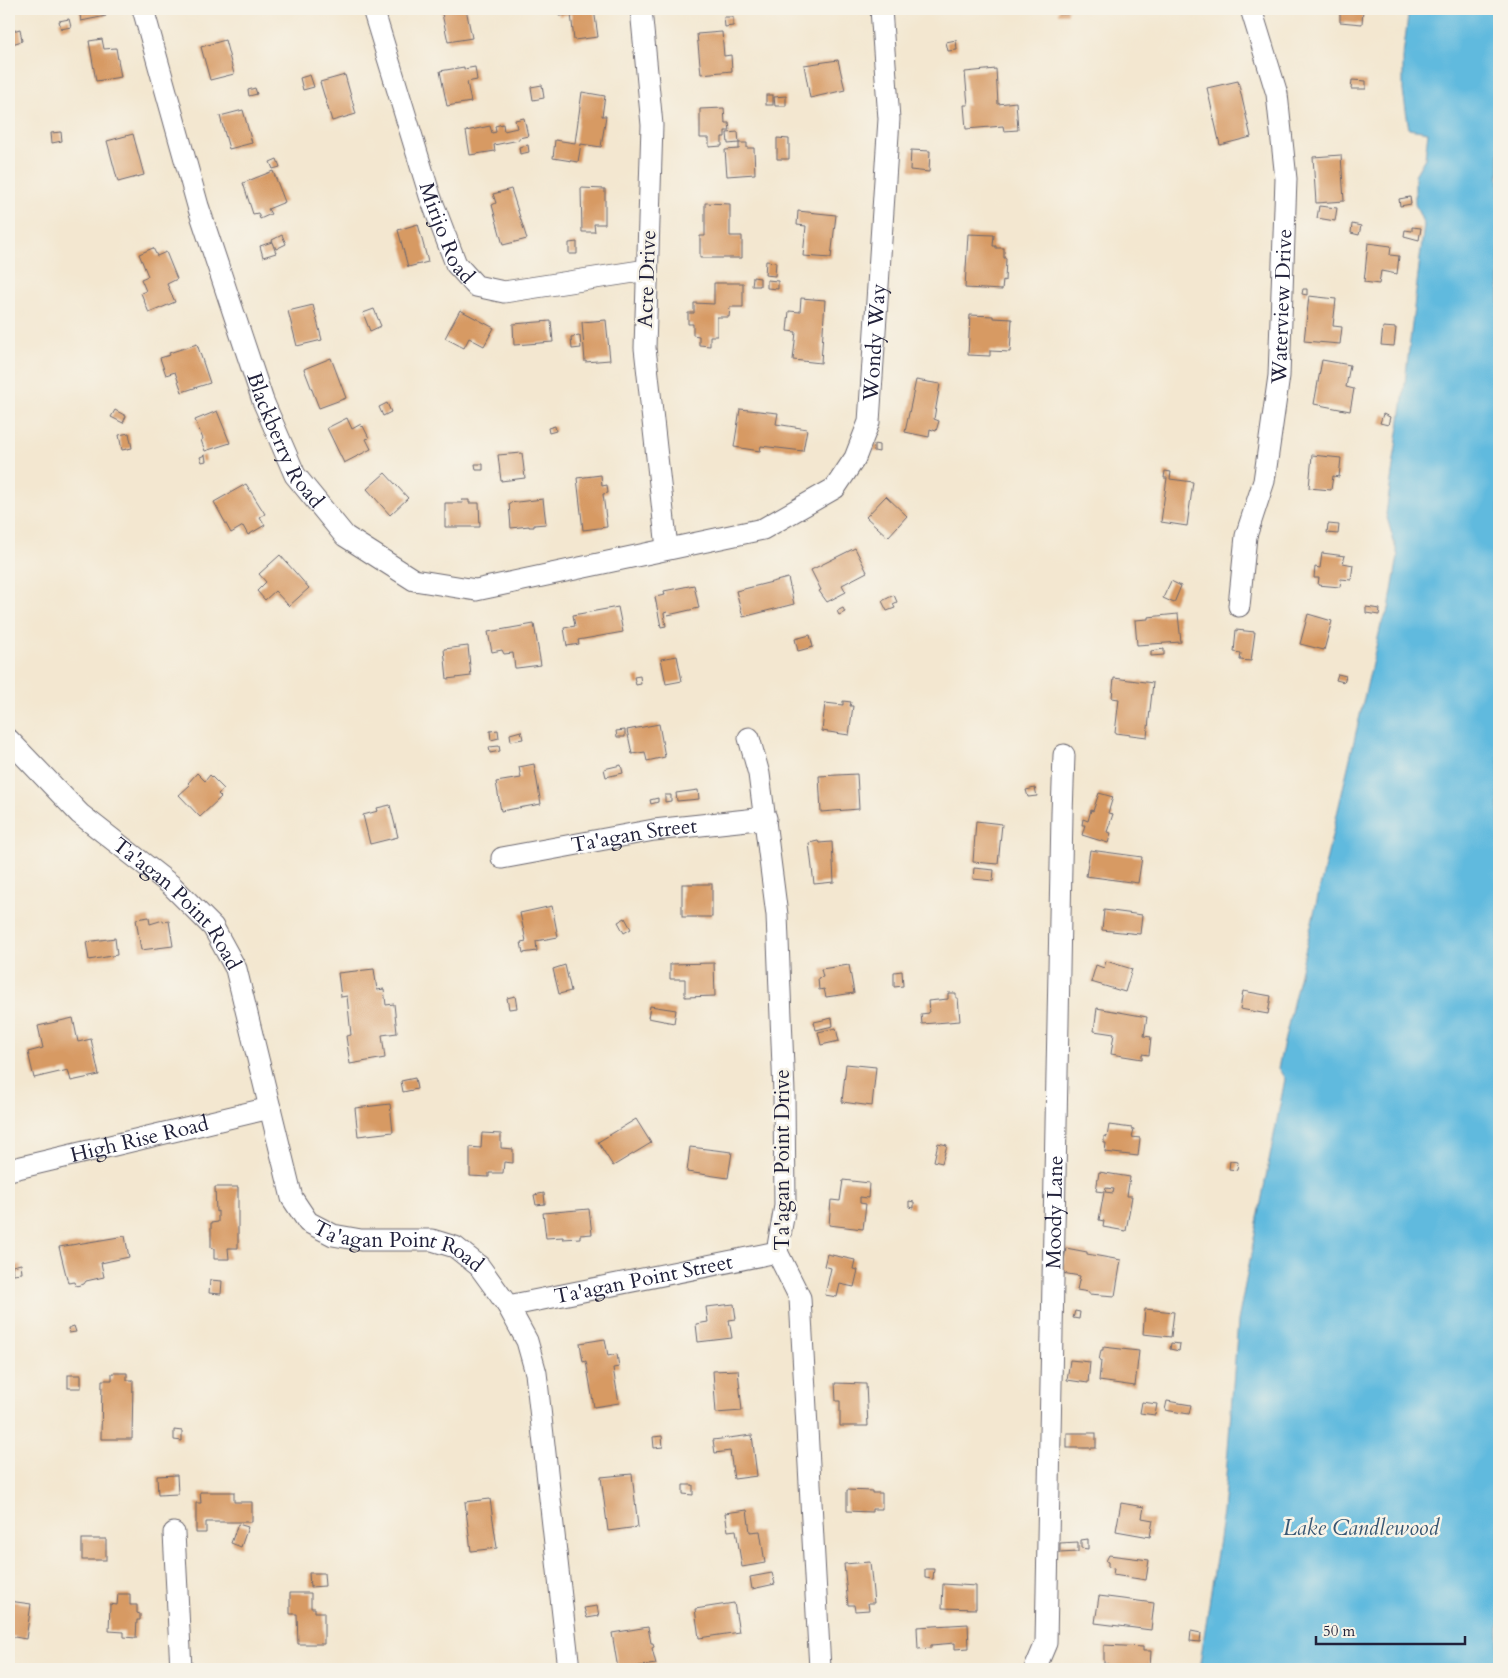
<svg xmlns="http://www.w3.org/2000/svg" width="1508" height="1678" viewBox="0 0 1508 1678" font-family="Cardo,serif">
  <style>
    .water { fill: #60bade; stroke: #416e8c }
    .building { fill: #d79a64; fill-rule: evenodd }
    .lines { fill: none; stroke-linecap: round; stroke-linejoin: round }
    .street-casing { stroke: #6b676f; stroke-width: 23 }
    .street { stroke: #fff; stroke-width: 21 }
    .labels { text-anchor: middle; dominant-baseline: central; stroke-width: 5; stroke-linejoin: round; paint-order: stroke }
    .street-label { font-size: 21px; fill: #22223b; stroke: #f7f3e8 }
    .water-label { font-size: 22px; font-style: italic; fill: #385774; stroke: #f7f3e8 }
  </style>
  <rect width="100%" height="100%" fill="#f7f3e8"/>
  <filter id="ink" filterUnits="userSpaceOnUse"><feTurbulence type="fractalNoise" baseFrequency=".02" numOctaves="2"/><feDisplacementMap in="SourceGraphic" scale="10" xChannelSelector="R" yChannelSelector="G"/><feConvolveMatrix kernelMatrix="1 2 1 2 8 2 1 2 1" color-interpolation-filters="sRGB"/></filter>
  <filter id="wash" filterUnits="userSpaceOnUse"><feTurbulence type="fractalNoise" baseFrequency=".0096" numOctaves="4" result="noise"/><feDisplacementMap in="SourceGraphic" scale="20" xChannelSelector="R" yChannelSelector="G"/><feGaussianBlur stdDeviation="1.12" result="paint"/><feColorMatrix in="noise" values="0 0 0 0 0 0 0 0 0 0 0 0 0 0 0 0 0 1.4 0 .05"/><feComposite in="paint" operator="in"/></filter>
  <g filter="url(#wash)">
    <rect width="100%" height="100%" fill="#f3e7d0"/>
    <path class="water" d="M1409,9h90v1660h-300l24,-156 15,-192 47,-242 -7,-11 103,-443 8,-16 9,-53 -12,-42 17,-115 21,-174 -9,-21v-29l10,-17 3,-26 -19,-3 -6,-38v-36z"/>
    <g id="blocks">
      <g class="building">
        <path d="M79,9h25l2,7 -25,5z"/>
        <path d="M441,9h25l6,29 -24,4z"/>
        <path d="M558,9h36l4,28 -24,3 -3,-26 -12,2z"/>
        <path d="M1059,9h9v5h-10z"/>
        <path d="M1340,9h23l-1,15 -22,-2z"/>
        <path d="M724,17h9v9l-8,1z"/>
        <path d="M69,19l2,8 -10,2 -2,-8z"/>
        <path d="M20,29l2,12 -10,3 -3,-12z"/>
        <path d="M722,32l2,24 7,-1 1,16 -31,3 -4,-40z"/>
        <path d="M102,39l2,10 12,-1 5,29 -25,4 -7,-40z"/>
        <path d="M225,40l9,34 -24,6 -9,-33z"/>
        <path d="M956,40l1,10 -9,1 -2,-9z"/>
        <path d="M838,60l7,30 -35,8 -6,-33z"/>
        <path d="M464,67v2l11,-2 2,13 -10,2 4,20 -24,4 -7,-35z"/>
        <path d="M996,69l2,35 18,-2 2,28 -14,1 -1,-5 -37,3 -2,-24h4l-3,-33z"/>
        <path d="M310,75l4,12 -11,3 -3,-12z"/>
        <path d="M345,75l11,39 -24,7 -12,-39z"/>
        <path d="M1352,80l14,1v8h-15z"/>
        <path d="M1238,81l13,56 -31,8 -13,-57z"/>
        <path d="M542,85l2,13 -11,2 -2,-13z"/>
        <path d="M255,88l2,6 -8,2 -1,-6z"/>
        <path d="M582,92l23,4 -3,20h4l-5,31 -20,-3 -3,18 -25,-4 2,-18 20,3z"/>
        <rect x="766" y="95" width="7" height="10"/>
        <path d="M786,96v10h-11l-1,-9z"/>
        <path d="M724,108l1,15h4l1,8h-5v6h-3v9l-13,1v-9h-9v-29z"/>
        <path d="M243,110l9,33 -23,6 -9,-33z"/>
        <path d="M524,118l4,18 -9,2v2l-25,5 1,6 -25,4 -4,-24 24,-5 2,7 4,-1 -1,-6 8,-2 1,7 13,-3 -2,-8z"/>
        <path d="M61,132l1,9 -10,2 -1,-10z"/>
        <path d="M738,132l1,11 -11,1 -1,-11z"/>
        <path d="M133,134l11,41 -26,7 -11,-41z"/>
        <path d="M777,138l12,1v20h-12z"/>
        <path d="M739,143h8v5h7l1,26 -28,2 -2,-26 14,-1z"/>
        <path d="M528,145l1,7 -9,2 -1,-7z"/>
        <path d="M911,150l19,1 -1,21 -19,-2z"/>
        <path d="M1341,155l3,46 -28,2 -3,-46z"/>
        <path d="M277,159l3,8 -7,2 -3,-7z"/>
        <path d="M273,171l12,31 -17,7 3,5 -11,5 -2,-6 -5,1 -10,-31z"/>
        <path d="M581,188l24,1v35h-11l1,8h-13z"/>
        <path d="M511,189l16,50 -24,6 -11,-40 4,-2 -3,-9z"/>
        <path d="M1410,197l1,7 -11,2 -1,-7z"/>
        <path d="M705,203l25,1v32h12v22h-42v-22h5z"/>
        <path d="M1319,206l18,2 -2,13 -18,-3z"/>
        <path d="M798,211l38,4 -5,43 -28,-2 3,-30 -9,-1z"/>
        <path d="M418,224l10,38 -20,5 -10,-37z"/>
        <path d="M1352,224l9,2 -2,9 -8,-2z"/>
        <path d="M1412,227l9,1 -2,12 -15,-4 1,-6 7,1z"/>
        <path d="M968,234l26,1 -1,11h3v2h8v10h2l-1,23 -2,-1 -1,10 -37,-2z"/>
        <path d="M282,235l4,9 -10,5 -4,-9z"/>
        <path d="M272,242l4,11 -13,4 -3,-11z"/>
        <path d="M577,242v12h-8v-11z"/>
        <path d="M1368,243l23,3 -1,9 9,1 -2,18 -16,-3 -2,13 -15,-2z"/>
        <path d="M153,248l4,8 9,-4 11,27 -10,5 8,18 -26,11 -8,-20 5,-2 -5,-12 7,-3 -9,-22z"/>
        <path d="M766,261l10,1 -1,14 -10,-1z"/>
        <path d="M753,277l7,1v8h-8z"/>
        <path d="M767,280l11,1v8l-11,-1z"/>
        <path d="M714,283h29v24h-13l-1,10h-12v19h-7v10l-11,-1v-9l-6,-1v-11h-5v-11h6v-10l20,1z"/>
        <path d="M1303,289h4v6l-5,-1z"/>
        <path d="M1309,296l27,3 -3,27 9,1 -2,17 -36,-3z"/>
        <path d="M801,298l24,2 -4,63 -28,-3 3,-28 -9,-1 2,-20 11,1z"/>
        <path d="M313,305l9,35 -25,6 -9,-35z"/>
        <path d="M374,309l7,17 -11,5 -7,-18z"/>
        <path d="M460,310l34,18 -10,18 -15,-8 -5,10 -19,-10z"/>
        <path d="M970,315l23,1v2l19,1 -2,33 -20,-1v5l-22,-1z"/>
        <path d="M606,320l4,40 -25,2 -3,-40z"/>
        <path d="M551,321l2,21 -39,3 -1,-21z"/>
        <path d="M1383,327l13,1 -2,18 -13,-1z"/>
        <path d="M580,336l1,12 -9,1 -1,-12z"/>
        <path d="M197,344l13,39 -28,9 -7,-20 -9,3 -6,-17 10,-3 -1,-2z"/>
        <path d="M331,358l15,40 -27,10 -15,-39z"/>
        <path d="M1322,360l28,5 -4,22 8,2 -4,22 -36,-7z"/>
        <path d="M916,380l24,4 -6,35 5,2 -3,10 -6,-2 -1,8 -24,-5z"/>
        <path d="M387,403l4,9 -8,4 -4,-9z"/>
        <path d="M740,409l38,4 -2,11 31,5 -4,22 -42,-5 -1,5 -26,-4z"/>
        <path d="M115,410l11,6 -3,7 -12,-6z"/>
        <path d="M217,411l13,32 -25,8 -4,-11 2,-1 -8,-19z"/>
        <path d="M1383,414l7,3 -2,8 -8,-2z"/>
        <path d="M347,418l5,11 9,-5 1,3 1,-1 6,12 -3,1 5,10 -27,14 -17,-35z"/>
        <path d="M555,426l1,5 -7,2 -1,-5z"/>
        <path d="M129,433l3,15 -10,2 -3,-15z"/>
        <path d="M874,444l5,1v7l-5,-1z"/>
        <path d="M522,453l3,25 -24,3 -3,-26z"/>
        <path d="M205,455l1,6 -4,1 -2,-5z"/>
        <path d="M1312,455l29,3 -2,19 -6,-1 -2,14 -22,-2z"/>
        <path d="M475,464h8v6h-7z"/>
        <path d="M1165,471l6,1 -1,7 23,3 -6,44 -26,-4 6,-44h-3z"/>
        <path d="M385,473l23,25 -18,17 -23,-26z"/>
        <path d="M601,475l1,11 5,-1 1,8 -5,1 4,33 -24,3 -6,-52z"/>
        <path d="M246,484l19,30 -5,3 5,8 -17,10 -5,-9 -12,7 -17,-31z"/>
        <path d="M886,496l21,20 -19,21 -22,-20z"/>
        <path d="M543,499l3,25 -12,1v2h-5v-1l-18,2 -2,-25z"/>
        <path d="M462,500h7v3h10l1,24h-35v-24h18z"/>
        <path d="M1328,524l11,1 -1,9 -11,-1z"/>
        <path d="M855,548l12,24 -25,13 4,7 -19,10 -8,-11 2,-1 -10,-20z"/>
        <path d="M1322,553l23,3 -2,7 10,2 -2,15 -10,-1 -1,8 -22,-2 1,-7h-5l1,-11 5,1z"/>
        <path d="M280,555l29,33 -20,18 -14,-15 -10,9 -8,-9 9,-9 -7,-8z"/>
        <path d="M788,578l6,26 -51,13 -7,-26z"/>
        <path d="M1171,581l10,5 -7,17 -11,-5z"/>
        <path d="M694,585l5,23 -31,7 -1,-3 -3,1 2,13 -5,1 -6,-30 10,-2 -1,-4z"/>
        <path d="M894,595l3,7 -4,2 2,4 -8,3 -5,-10z"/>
        <path d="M618,607l5,25 -45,8 1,4 -12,2 -3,-18 11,-2 -2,-11z"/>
        <path d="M1366,607l14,2 -1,6 -13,-2z"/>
        <path d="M843,608l2,4 -6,3 -2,-4z"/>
        <path d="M1178,614l3,28 -44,3 -2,-25 13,-1v-2z"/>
        <path d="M1308,614l24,7 -8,29 -24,-6z"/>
        <path d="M534,624l7,41 -24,3h-2l-2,-15 -9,1 -2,-4 -10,2 -4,-20z"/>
        <path d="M1236,630l19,2 -4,29 -11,-1 1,-7 -7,-1z"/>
        <path d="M810,635l3,12 -15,4 -3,-12z"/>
        <path d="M468,646l3,30 -24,3 -3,-30z"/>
        <path d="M1164,649v6l-13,1v-5z"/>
        <path d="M677,656l5,25 -16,3 -5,-25z"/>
        <path d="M1338,674l8,2 -2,6 -8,-2z"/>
        <path d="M640,676l1,8 -5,1 -2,-8z"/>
        <path d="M1114,678l39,5 -6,54 -32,-4 4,-34 -7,-1z"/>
        <path d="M843,701l8,1 -1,4h3l-4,29 -27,-4 3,-28 18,2z"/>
        <path d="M659,724l6,33 -18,4 -2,-9 -13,2 -5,-24z"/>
        <path d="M498,730l1,8 -8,2 -1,-9z"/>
        <path d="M625,730v7h-8l-1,-6z"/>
        <path d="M521,731l2,8 -12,2 -1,-7z"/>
        <path d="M499,746l1,5 -10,2 -1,-6z"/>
        <path d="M534,764l7,40 -40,7 -5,-29 25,-4 -2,-11z"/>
        <path d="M621,765l2,8 -17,4 -2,-8z"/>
        <path d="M197,773l8,8 5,-6 14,14 -6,5 3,3 -21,20 -21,-22 11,-10 -2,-2z"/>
        <path d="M857,774l2,35 -38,3 -2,-36z"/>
        <path d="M1035,788l2,8 -9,1 -2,-7z"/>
        <path d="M698,790l1,9 -22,2 -1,-8z"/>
        <path d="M1099,793l14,4 -5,16 5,1 -6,18 4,1 -3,10 -26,-8 3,-10h-3l1,-6 5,2 3,-11 2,1z"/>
        <path d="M665,795h6v6l-6,1z"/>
        <path d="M658,798v4l-7,2 -1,-4z"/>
        <path d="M390,805l8,32 -28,7 -7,-29 15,-4 -1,-3z"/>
        <path d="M976,821l26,3 -4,40 -25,-2z"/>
        <path d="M818,841l1,2 13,-1 2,40 -20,2 -5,-41z"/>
        <path d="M1090,850l52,7 -4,26 -52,-7z"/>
        <path d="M974,868l20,2 -1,11 -20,-2z"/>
        <rect x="682" y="884" width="30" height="33"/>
        <path d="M552,906l6,31 -22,4 1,10 -14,2 -2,-11 5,-1 -6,-28z"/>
        <path d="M1104,910l38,5 -2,19 -38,-4z"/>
        <path d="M149,917l1,7 13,-4v2l6,-1 4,25 -32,4 -5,-31z"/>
        <path d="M625,918l6,11 -7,4 -6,-11z"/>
        <path d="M115,938l2,17 -28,5 -3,-18z"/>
        <path d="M1106,961l26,8 -7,23 -34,-10 5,-17 8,3z"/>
        <path d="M714,963l1,33 -30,1v-18h-15v-15z"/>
        <path d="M565,965l6,26 -12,3 -6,-25z"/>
        <path d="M849,965l5,28 -28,4 -2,-8 -5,1 -1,-12 5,-1 -2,-8z"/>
        <path d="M374,969l3,21 7,-1 2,16 8,-1 3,29 -15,2 3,23 -35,6 -4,-28 5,-1 -4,-39 -6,1 -3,-24z"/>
        <path d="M902,971l1,15 -9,1v-15z"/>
        <path d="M1243,991l28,5 -3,18 -28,-5z"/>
        <path d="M948,993h8v5h2l2,23 -38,3 -1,-10 8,-1 -1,-12 20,-2z"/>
        <path d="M515,996l2,12 -8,1 -2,-11z"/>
        <path d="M650,1006l26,4 -2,13 -26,-5z"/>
        <path d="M1097,1008l50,9 -3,19 7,1 -2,18 -7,-1v5l-31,-5 3,-20 -20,-3z"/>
        <path d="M73,1018l5,24 13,-3 8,36 -28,6 -3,-11 -34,8 -6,-26 15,-4 -5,-22z"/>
        <path d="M832,1018l1,8 -17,4 -2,-8z"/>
        <path d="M836,1028l3,13 -18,4 -3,-13z"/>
        <path d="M846,1064l30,3 -4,39 -30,-4z"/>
        <path d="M415,1078l2,11 -14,3 -2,-11z"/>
        <path d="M390,1104l3,28 -35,4 -3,-28z"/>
        <path d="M636,1119l15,24 -38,23 -15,-24z"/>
        <path d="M1109,1125l23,3v1h2l-2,8 8,1 -2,18 -33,-4 1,-9h-2v-7l3,1z"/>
        <path d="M482,1133l19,1v14l12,1v14l-9,-1 -1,11h-14v4l-19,-1v-29l11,1z"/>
        <path d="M938,1143l9,2 -5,18 -8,-2z"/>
        <path d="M690,1147l42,5 -4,26 -41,-6z"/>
        <path d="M1230,1161l8,1 -1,8 -8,-1z"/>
        <path d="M1099,1172l31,5 -3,19h5l-6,35 -23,-4 1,-6 -5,-1 5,-28 -8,-1zM1106,1188l8,1 -1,4 -8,-1z"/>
        <path d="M843,1180l26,3 -1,15 -8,-1v6l6,1 -3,25 -34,-4 2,-25 9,1z"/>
        <path d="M215,1187h23v61h-10l1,11h-15v-11h-3v-25l7,-1v-11l-2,1z"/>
        <path d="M544,1193l1,11 -9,1 -2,-10z"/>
        <path d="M909,1201l5,1v6l-5,-1z"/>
        <path d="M589,1209l3,25 -12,1v3l-17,1v-2l-17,1 -3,-25z"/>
        <path d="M125,1236l4,21 -28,6 3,14 -18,4 -2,3 -8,2 -1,-4 -7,1 -9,-36z"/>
        <path d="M1066,1248l21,4v2l34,6 -6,36 -26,-2v-2l-12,-2 3,-14 -18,-3z"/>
        <path d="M827,1254l28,6 -2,9 5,1 -4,17 -14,-3 -3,13 -12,-2 6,-27 -7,-2z"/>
        <path d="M21,1264l1,9 -9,1 -1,-8z"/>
        <path d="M210,1280l12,1 -1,13 -12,-1z"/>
        <path d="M734,1304l2,15 -7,1 3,18 -34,4 -2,-18 12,-2 -2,-15z"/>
        <path d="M1145,1309l29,3 -3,25 -28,-3z"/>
        <path d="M1075,1311l5,1 -1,7 -6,-1z"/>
        <path d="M74,1326l2,6 -7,1 -1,-5z"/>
        <path d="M605,1339l3,17 9,-2 2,13 -6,1 6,35 -25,4 -8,-46 -3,1 -3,-19z"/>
        <path d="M1171,1343l9,1 -1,7 -9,-2z"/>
        <path d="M1103,1347l36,4 -4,35 -36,-5 2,-20h-2l2,-11h2z"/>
        <path d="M1070,1360l20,2 -2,21 -21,-3z"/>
        <path d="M738,1370l4,41 -26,2 -3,-42z"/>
        <path d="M112,1373h15v7h6l-1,59h-31l1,-59h10z"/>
        <rect x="68" y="1375" width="13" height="13"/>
        <path d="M835,1383l31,1 2,42h-28v-25h-4z"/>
        <path d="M1167,1401l24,4 -2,9 -24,-4z"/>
        <path d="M1142,1402l15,2 -2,11 -15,-2z"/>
        <path d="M174,1430l8,1v10l-8,-1z"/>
        <rect x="1067" y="1433" width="29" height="15"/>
        <path d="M752,1435l5,41 -23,3 -4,-28 -15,2 -2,-13z"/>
        <path d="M662,1436l1,11 -9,1 -1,-11z"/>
        <path d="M632,1474l6,53 -30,4 -7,-54z"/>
        <path d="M177,1475l1,19 -20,1 -1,-19z"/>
        <path d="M683,1485h10v10l-10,-1z"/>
        <path d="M847,1490l25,1v2h10v16h-10v3l-25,-1z"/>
        <path d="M200,1492h34v10h18v20h-46v11h-10v-30h5z"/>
        <path d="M490,1499l7,49 -26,3 -6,-49z"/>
        <path d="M1121,1503l23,4 -2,11 11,2 -3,17 -34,-6z"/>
        <path d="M747,1510l3,22 10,-1 5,32 -23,4 -6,-37 -8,1 -3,-18z"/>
        <path d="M238,1524l10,3 -7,20 -10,-4z"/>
        <rect x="82" y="1539" width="24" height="21"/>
        <path d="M1088,1539v10l-7,-1v-8z"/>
        <path d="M1078,1542v10l-18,1v-10z"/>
        <path d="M1109,1555l40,5 -3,20 -33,-5 1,-7 -6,-1v-5l-2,-1z"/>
        <path d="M870,1562l4,41h-6l1,7 -14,1 -1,-6h-6l-4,-41z"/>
        <path d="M925,1569h9l-1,10 -8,-1z"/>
        <path d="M309,1573h15l1,13 -15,1z"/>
        <path d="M772,1573l3,11 -23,5 -2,-12z"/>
        <path d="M943,1584l33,2v23l-34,-1z"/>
        <path d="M290,1593h21v15h4v4h9v32h-26l-1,-30h-7z"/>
        <path d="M118,1594h12v11h7v8l3,1v6h-3l-1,18 -12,-1v-5l-15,-1 1,-27 7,1z"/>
        <path d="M1099,1596l55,7 -3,27 -56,-7z"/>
        <path d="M9,1601l22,3 -5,35 -17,-3z"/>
        <path d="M734,1603l5,29 -40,6 -4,-29z"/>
        <path d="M597,1606l2,10 -12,2 -3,-10z"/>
        <path d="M968,1624l1,24 -14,1v-6l-24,2v3l-13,1 -1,-22z"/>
        <path d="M648,1627l3,16h2l1,4 -2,1 4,16 -38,5 -6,-36z"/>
        <path d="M1191,1631l10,2 -1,9 -10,-1z"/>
        <path d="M1104,1645l39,2v4h8l-1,18h-42v-5h-4z"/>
      </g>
    </g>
  </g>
  <g filter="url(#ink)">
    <use href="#blocks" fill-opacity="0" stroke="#6b676f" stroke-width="1"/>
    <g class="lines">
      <defs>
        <g id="street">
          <path id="s1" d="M143,9l55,197 65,195 32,74 50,61 69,44 62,10 287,-61 72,-41 20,-30 14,-36 20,-303 -8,-110"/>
          <path id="s2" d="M373,9l57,187 26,68 20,22 28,6 143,-22"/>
          <path d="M641,9l11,116 -7,223 22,200"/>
          <path id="s3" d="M1239,606l7,-70 18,-55 15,-105 7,-197 -9,-85 -26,-85"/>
          <path d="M749,738l10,36 18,141 7,178 1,113 -8,46 23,46 20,371"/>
          <path id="s4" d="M9,740l71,74 91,71 42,42 23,42 56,229 16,24 25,13 28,5h71l23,7 24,19 29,40 19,35 9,32 33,296"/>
          <path id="s5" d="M502,858l152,-28 112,-12"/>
          <path id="s6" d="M9,1170l261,-62"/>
          <path id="s7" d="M508,1306l269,-54"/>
          <path d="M174,1533l7,136"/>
          <path id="s8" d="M1035,1669l11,-26 16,-829 2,-59"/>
        </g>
      </defs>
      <use href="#street" class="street-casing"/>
      <use href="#street" class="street"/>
    </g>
  </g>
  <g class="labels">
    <g class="street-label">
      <text stroke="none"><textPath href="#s2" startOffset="236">Mirijo Road</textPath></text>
      <text transform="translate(647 279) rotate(-88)">Acre Drive</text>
      <text stroke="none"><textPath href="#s3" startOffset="304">Waterview Drive</textPath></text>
      <text stroke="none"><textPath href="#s1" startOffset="1245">Wondy Way</textPath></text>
      <text stroke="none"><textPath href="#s1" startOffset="455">Blackberry Road</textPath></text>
      <text stroke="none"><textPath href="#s5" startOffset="134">Ta'agan Street</textPath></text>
      <text stroke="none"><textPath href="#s4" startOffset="236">Ta'agan Point Road</textPath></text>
      <text stroke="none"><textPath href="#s6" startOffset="134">High Rise Road</textPath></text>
      <text transform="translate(782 1160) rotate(-90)">Ta'agan Point Drive</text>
      <text stroke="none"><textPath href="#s8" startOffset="459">Moody Lane</textPath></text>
      <text stroke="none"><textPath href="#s4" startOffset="686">Ta'agan Point Road</textPath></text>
      <text stroke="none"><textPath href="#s7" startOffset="138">Ta'agan Point Street</textPath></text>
    </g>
    <g class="water-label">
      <text x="1361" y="1528">Lake Candlewood</text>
    </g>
  </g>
  <rect width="1508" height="1678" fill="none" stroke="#f7f3e8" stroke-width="30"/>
  <path d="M1316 1636v8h149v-8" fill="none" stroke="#22223b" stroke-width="2.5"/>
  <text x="1323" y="1636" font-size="15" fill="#22223b" stroke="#f7f3e8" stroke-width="4" paint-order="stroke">50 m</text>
</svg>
